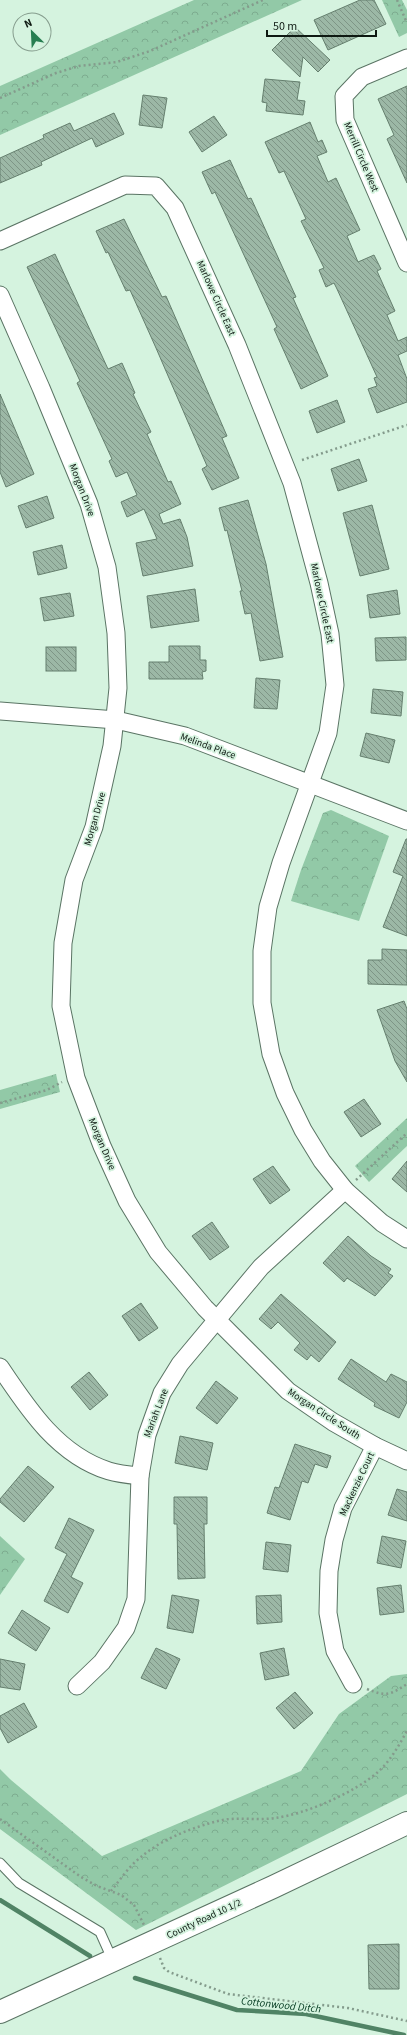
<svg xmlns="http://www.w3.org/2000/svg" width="407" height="2035" viewBox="0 0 407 2035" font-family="'Source Sans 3',sans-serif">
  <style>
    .park { fill: url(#park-crowns) }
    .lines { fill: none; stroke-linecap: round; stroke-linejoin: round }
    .stream { stroke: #508365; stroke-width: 4.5 }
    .building { fill: url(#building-back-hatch); stroke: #657f6e }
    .service-casing { stroke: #5a7464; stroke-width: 11 }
    .minor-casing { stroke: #5a7464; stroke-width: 19 }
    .tertiary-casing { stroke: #5a7464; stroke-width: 24 }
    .path { stroke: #849b8c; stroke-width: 2.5; stroke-dasharray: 2 3; stroke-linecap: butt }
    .service { stroke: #fff; stroke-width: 9 }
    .minor { stroke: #fff; stroke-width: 17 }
    .tertiary { stroke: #fff; stroke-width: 22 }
    .labels { text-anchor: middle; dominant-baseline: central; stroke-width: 3.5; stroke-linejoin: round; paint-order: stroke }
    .street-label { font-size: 10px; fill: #0e1912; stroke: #d5f3df }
    .water-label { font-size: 11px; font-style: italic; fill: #00381e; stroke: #d5f3df }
  </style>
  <defs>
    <pattern id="park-crowns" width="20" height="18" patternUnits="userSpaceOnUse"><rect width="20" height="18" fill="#92c9a7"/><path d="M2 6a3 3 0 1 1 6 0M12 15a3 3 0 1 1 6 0" fill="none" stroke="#7dac8f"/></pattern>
    <pattern id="building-back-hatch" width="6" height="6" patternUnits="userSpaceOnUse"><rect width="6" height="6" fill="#9cb8a6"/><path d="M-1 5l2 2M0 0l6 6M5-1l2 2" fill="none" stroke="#7e9586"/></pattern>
  </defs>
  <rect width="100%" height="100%" fill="#d5f3df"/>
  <g class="park">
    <path d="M194,0h108l-302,135v-49z"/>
    <path d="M382,0h20l5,10v23l-8,4z"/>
    <path d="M331,810l58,26 -30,85 -68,-20 10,-31 22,-57z"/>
    <path d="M56,1074l4,18 -60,17v-19z"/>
    <path d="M407,1118v28l-38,36 -14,-16z"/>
    <path d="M0,1536l25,23 -25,36z"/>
    <path d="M407,1674v120l-271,136 -136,-101v-60l11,11 91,76 199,-85 38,-57 52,-38z"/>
  </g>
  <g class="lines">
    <g class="stream">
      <path d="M0,1900l90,56"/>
      <path d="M135,1978l102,32 69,4 98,21"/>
    </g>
  </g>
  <g class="building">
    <path d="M360,0h14l12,24 -58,26 -14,-30z"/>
    <path d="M295,27l35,33 -12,12 -15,-15 -3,20 -28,-27z"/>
    <path d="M265,79l35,3 -3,18 8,1 -2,14 -37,-4 1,-8 -5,-1z"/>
    <path d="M407,86v97l-20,-44 7,-4 -16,-36z"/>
    <path d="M143,95l24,3 -5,30 -23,-3z"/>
    <path d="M114,113l10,21 -28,13 -4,-9 -51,24 1,3 -42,18v-25l44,-20 -1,-3 27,-12 4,8z"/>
    <path d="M214,116l13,19 -25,17 -13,-20z"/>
    <path d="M310,122l8,20 4,-2 5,12 -10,4 11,26 8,-4 24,52 -13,6 11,26 16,-7 7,14 -4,2 18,40 -8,4 11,26 9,-4v14l-9,4 9,24v23l-30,11 -9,-24 9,-3 -3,-8 3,-1 -40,-88 -3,-6 -8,4 -7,-17 5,-2 -23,-47 5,-2 -22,-48 -5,2 -14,-31z"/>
    <path d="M230,160l18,39 3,-1 45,99 -3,1 35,78 -27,13 -27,-60 3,-2 -62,-135 -3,2 -10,-22z"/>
    <path d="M124,219l38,78 4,-1 61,140 -5,2 17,40 -27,12 -10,-21 5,-3 -51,-118 -26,-58 -4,1 -18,-39 -2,1 -10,-22z"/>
    <path d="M55,254l53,115 14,-6 13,30 -2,1 18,38 -4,2 21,48 3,-1 10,23 -22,10 4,10 17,-5 7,18 6,29 -50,10 -7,-33 21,-4 -13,-30 -17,8 -6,-15 16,-7 -10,-23 -11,5 -7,-16 3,-2 -35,-76 3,-2 -53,-114z"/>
    <path d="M0,394l34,80 -28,13 -6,-15z"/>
    <path d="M337,400l8,22 -28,11 -8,-22z"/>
    <path d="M359,459l8,22 -29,10 -7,-22z"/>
    <path d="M47,496l7,22 -28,10 -8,-22z"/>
    <path d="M248,500l18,64 17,93 -23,4 -9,-48 -6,1 -5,-23h2l-15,-61 -2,1 -6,-23z"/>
    <path d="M372,505l17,64 -29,7 -17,-63z"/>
    <path d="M62,545l5,23 -29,7 -5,-23z"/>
    <path d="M195,589l4,32 -48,7 -4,-32z"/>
    <path d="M397,590l3,24 -30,4 -3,-23z"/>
    <path d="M70,593l4,23 -30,5 -4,-23z"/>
    <path d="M406,637v23l-30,1 -1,-23z"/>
    <path d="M169,646h31v14h6v11l-4,1 1,7h-54v-17h20z"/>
    <rect x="46" y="647" width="30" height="24"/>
    <path d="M256,678l24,2 -3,29 -23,-1z"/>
    <path d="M373,689l30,3 -2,24 -30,-3z"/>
    <path d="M366,733l29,7 -6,23 -29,-7z"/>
    <path d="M406,839h1v97l-24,-9 20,-51 -10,-4z"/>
    <path d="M382,949l25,1v35l-39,-1v-24h14z"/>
    <path d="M404,1001l3,8v73l-12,-21 -18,-51z"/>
    <path d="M364,1099l17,25 -20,13 -17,-25z"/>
    <path d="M407,1161v31l-15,-13z"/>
    <path d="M273,1166l17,24 -20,14 -17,-25z"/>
    <path d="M212,1222l17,25 -19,13 -18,-24z"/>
    <path d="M348,1236l23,20 20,13 -3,4 5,3 -18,20 -28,-18 -3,4 -21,-19z"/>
    <path d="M281,1294l55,48 -17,20 -8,-7 -4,5 -13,-10 6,-7 -22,-21 -7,7 -12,-10z"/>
    <path d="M141,1303l17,25 -19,13 -17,-25z"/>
    <path d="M351,1359l35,23 5,-8 16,8v20l-8,16 -25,-12 1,-3 -37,-24z"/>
    <path d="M89,1372l19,23 -18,15 -19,-23z"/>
    <path d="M216,1381l22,17 -21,26 -21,-16z"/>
    <path d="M180,1436l33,7 -6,27 -32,-7z"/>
    <path d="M295,1444l36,12 -4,12 -12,-4 -7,19 -6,-2 -12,39 -23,-7 8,-26 4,1z"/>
    <path d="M28,1466l26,21 -30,35 -24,-20v-3z"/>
    <path d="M397,1489l10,3v29l-19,-6z"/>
    <path d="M174,1497h33v27h-3l1,54 -27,1 -1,-55h-3z"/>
    <path d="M69,1518l25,12 -23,47 12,6 -15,30 -24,-12 23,-47 -12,-6z"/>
    <path d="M382,1536l24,5 -5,27 -24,-5z"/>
    <path d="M266,1542l25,3 -3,27 -25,-3z"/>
    <path d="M401,1585l3,27 -24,3 -3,-27z"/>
    <path d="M172,1595l27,5 -6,33 -26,-5z"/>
    <path d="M281,1595l1,27 -25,2 -1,-28z"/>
    <path d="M22,1610l28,18 -14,23 -28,-18z"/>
    <path d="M156,1648l24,11 -14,30 -25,-11z"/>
    <path d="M284,1648l5,27 -24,5 -5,-27z"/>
    <path d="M0,1659l25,5 -5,26 -20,-3z"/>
    <path d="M295,1692l18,21 -19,16 -18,-21z"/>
    <path d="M24,1703l13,24 -29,16 -8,-15v-12z"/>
    <path d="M399,1944v45h-30l-1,-44z"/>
  </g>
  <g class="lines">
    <defs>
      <path id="service" d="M0,1863l19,20 81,49 13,29"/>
      <g id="minor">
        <path d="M407,58l-45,19 -18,19 1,24 62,143"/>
        <path d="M0,241l125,-56 31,1 19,22 62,137 55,138 27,100 11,51 5,51 -7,48 -47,130 -13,44 -6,44v52l9,51 14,39 18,37 19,31 23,29 37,33 25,16"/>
        <path d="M0,295l41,93 48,116 18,63 9,66 2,55 -6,58 -18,81 -20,53 -11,63 -2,63 15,72 26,68 25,55 31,51 47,56 83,83 45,31 42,24 32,15"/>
        <path d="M0,711l116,9 69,16 222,85"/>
        <path d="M0,1367c28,42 58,88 109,104 10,3 21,4 31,5"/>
        <path d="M353,1684l-18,-33 -7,-38 1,-42 5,-31 9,-32 32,-62"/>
        <path d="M77,1686l25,-24 24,-34 10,-29 4,-123 7,-41 15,-42 18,-29 81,-97 84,-77"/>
      </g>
      <path id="tertiary" d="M0,2012l273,-125 134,-64"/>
    </defs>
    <use href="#service" class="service-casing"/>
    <use href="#minor" class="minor-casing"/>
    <use href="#tertiary" class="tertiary-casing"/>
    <g class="path">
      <path d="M397,0l10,23"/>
      <path d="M0,98l56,-25 23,-7 38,-4 33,-11 113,-51"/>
      <path d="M302,460l105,-35"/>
      <path d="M0,1103l47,-13 15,-8"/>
      <path d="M356,1180l51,-47"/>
      <path d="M367,1689c19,8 23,6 40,-5"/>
      <path d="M0,1819l81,58 16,9 24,9 13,10 11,22"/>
      <path d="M111,1891c9,-11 18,-25 30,-34 21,-18 50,-29 77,-36 19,-5 38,0 57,-3 31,-4 81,-26 104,-47 12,-11 20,-26 28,-40"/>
      <path d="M160,1958l4,10 5,4 59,22 120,14 59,13"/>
    </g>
    <use href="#service" class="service"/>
    <use href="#minor" class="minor"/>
    <use href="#tertiary" class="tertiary"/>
  </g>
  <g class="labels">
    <g class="street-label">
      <text transform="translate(361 157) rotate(67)">Merrill Circle West</text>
      <text transform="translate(216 298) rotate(66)">Marlowe Circle East</text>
      <text transform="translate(82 490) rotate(69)">Morgan Drive</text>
      <text transform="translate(322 603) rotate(78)">Marlowe Circle East</text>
      <text transform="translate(208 746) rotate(20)">Melinda Place</text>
      <text transform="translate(95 819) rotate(-74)">Morgan Drive</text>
      <text transform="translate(102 1144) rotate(67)">Morgan Drive</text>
      <text transform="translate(156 1413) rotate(-69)">Mariah Lane</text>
      <text transform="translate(324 1414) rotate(33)">Morgan Circle South</text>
      <text transform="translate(357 1484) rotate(-65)">Mackenzie Court</text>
      <text transform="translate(204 1919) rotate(-25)">County Road 10 1/2</text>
    </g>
    <g class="water-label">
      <text transform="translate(281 2005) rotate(6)">Cottonwood Ditch</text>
    </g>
  </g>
  <g transform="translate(32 32) rotate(336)"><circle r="19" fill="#d5f3df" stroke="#859c8d"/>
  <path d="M0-3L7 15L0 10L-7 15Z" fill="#277e51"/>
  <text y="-6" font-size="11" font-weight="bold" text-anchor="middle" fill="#0e1912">N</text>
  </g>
  <path d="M267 30v6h109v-6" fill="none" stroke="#0e1912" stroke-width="2"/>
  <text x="273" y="30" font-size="12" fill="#0e1912" stroke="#d5f3df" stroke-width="3" paint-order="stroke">50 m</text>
</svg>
